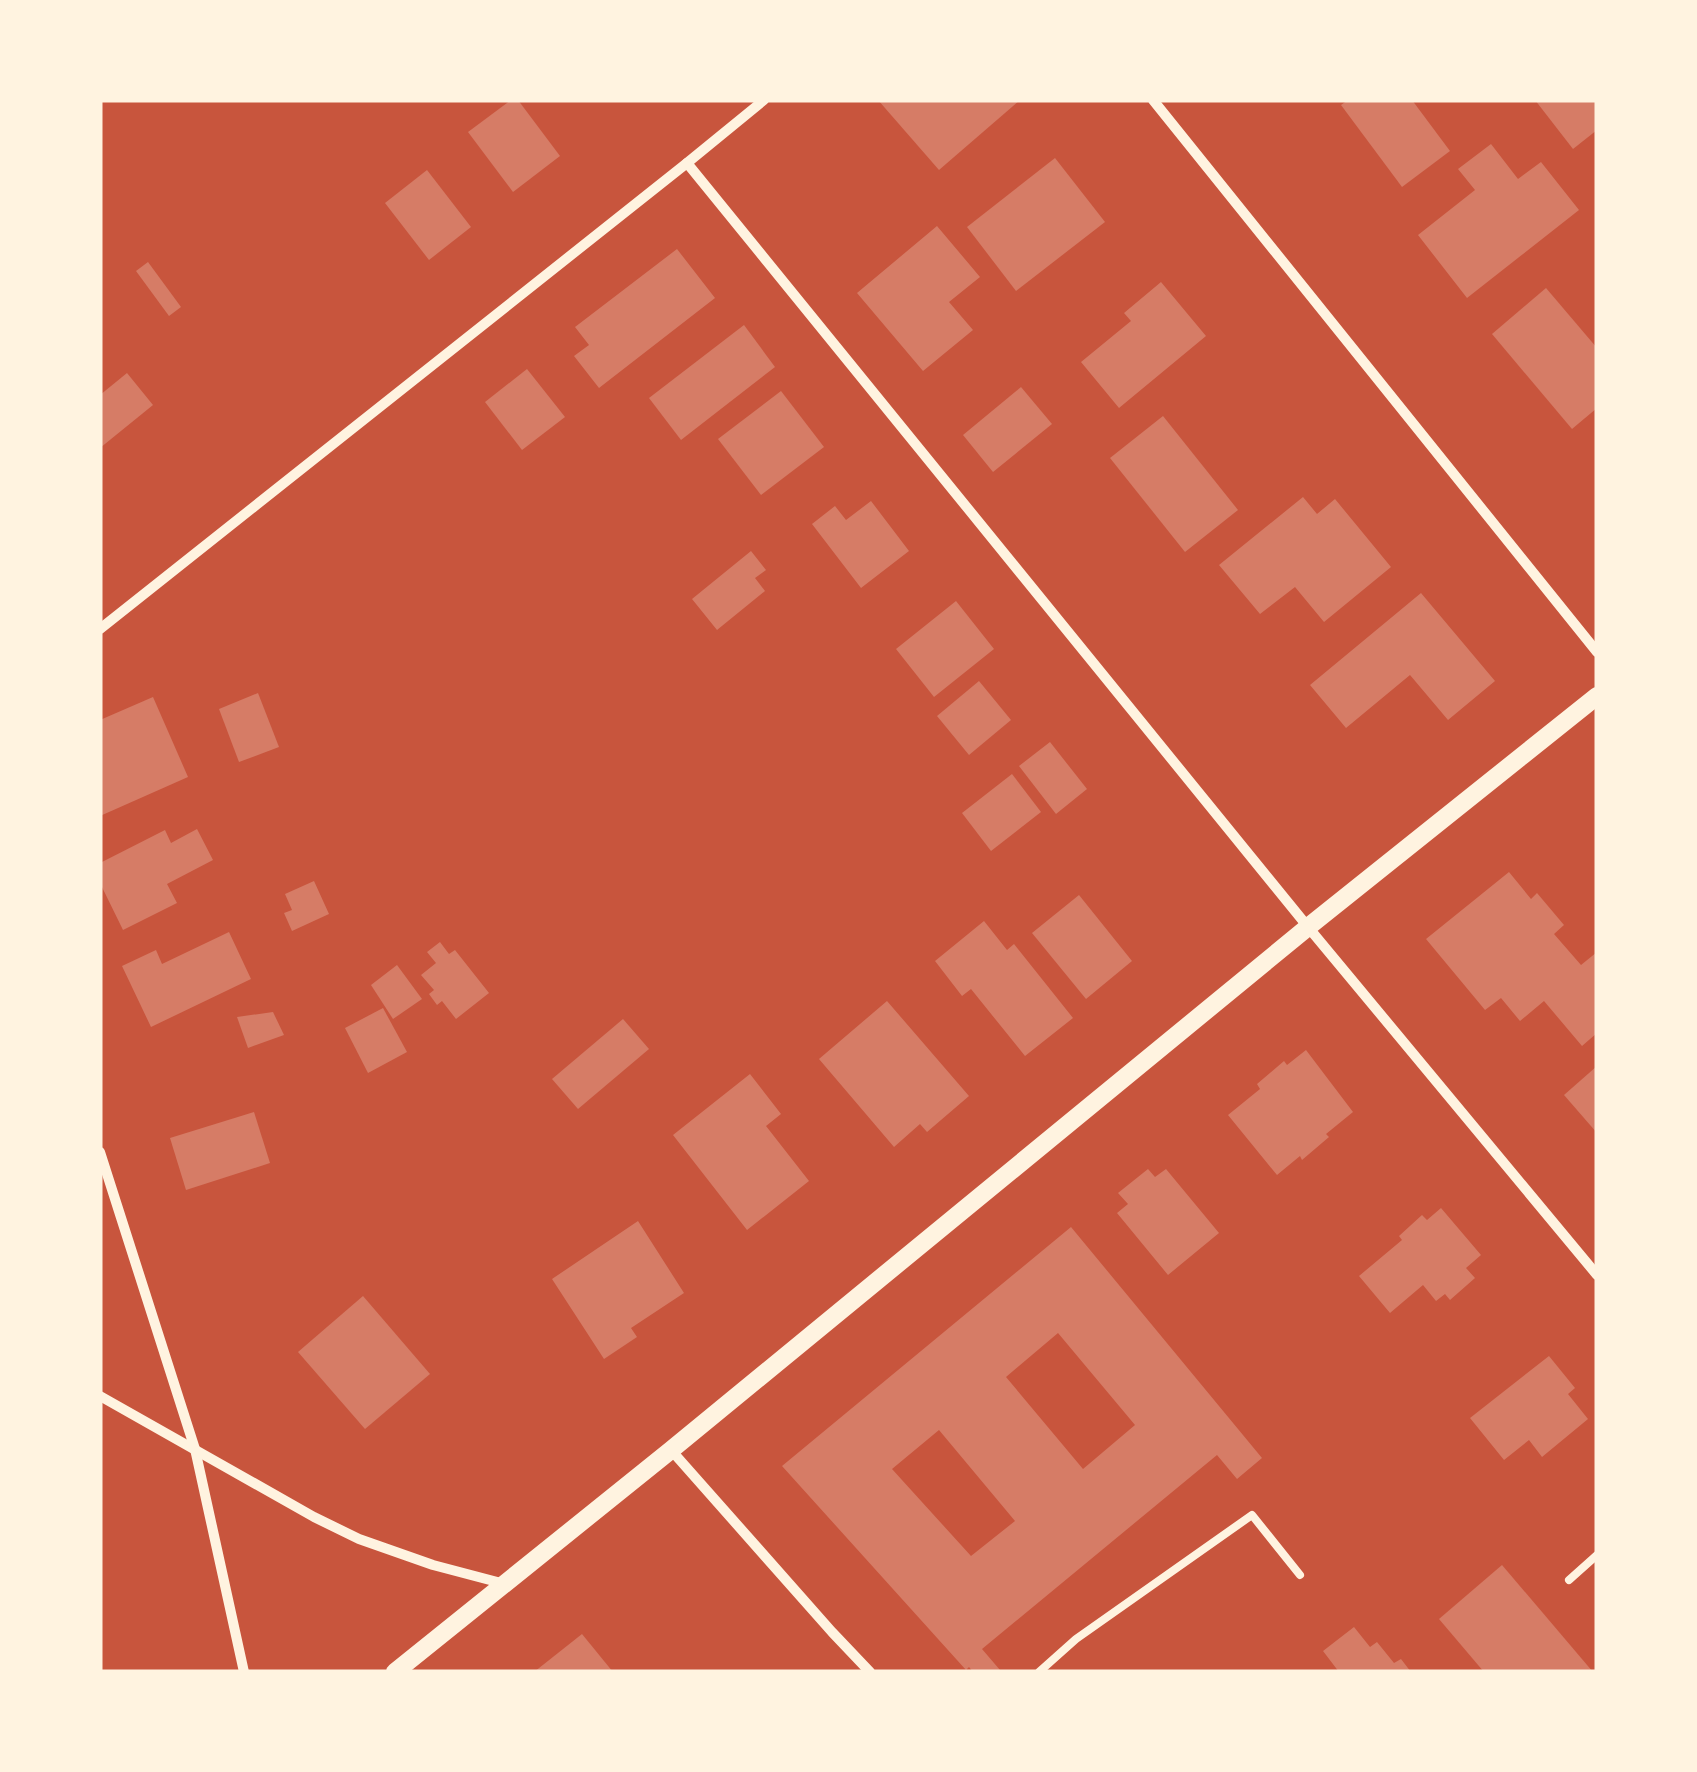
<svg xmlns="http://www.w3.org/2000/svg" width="1697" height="1772" viewBox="0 0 1697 1772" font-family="'Zilla Slab',serif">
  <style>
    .building { fill: #d67c66; fill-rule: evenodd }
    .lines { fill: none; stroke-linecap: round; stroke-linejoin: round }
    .service { stroke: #fff3e0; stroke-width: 8 }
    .minor { stroke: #fff3e0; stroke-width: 10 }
    .tertiary { stroke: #fff3e0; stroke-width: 18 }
  </style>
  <rect width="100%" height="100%" fill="#c8553d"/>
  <g class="building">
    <path d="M511,100h7l42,56 -47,36 -45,-60z"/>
    <path d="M878,100h142l-81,70z"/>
    <path d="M1348,100h64l38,51 -48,36 -61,-82z"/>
    <path d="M1535,100h62v30l-24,19z"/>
    <path d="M1491,144l27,35 23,-17 38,48 -112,88 -49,-63 57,-45 -17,-21z"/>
    <path d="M1055,158l50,64 -89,69 -49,-64z"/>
    <path d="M427,170l44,57 -42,33 -44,-57z"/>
    <path d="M937,226l43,51 -31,25 24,28 -50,41 -66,-78z"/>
    <path d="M677,249l38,49 -116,90 -25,-32 15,-11 -14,-18z"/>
    <path d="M148,262l33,45 -12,9 -33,-45z"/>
    <path d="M1161,282l45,54 -87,72 -38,-46 50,-41 -7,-8z"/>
    <path d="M1546,288l51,60v60l-25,21 -80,-95z"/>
    <path d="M744,325l31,42 -94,73 -32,-42z"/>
    <path d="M527,369l38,48 -43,33 -37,-48z"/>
    <path d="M127,373l26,32 -53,43v-53z"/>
    <path d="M1021,387l31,37 -59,48 -30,-37z"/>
    <path d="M781,391l43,56 -63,48 -43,-56z"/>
    <path d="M1163,416l75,94 -53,42 -75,-94z"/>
    <path d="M1303,497l14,17 18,-15 56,68 -67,55 -29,-35 -35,27 -41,-49z"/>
    <path d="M871,501l38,50 -48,37 -49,-64 23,-18 11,14z"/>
    <path d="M751,551l15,19 -11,8 10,13 -48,39 -25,-31z"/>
    <path d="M1421,593l74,88 -47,39 -38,-45 -64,53 -36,-43z"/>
    <path d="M956,601l38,48 -60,48 -38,-48z"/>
    <path d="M979,681l32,39 -42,35 -32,-39z"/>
    <path d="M258,693l21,54 -40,15 -20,-53z"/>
    <path d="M153,697l35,80 -88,39v-96z"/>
    <path d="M1050,742l37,47 -31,25 -37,-48z"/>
    <path d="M1012,774l29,38 -50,39 -29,-38z"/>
    <path d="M197,829l16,31 -46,24 10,19 -54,27 -23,-47v-20l65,-33 6,13z"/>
    <path d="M1509,872l22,27 6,-6 27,32 -10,9 27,31 16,-13v81l-15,13 -38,-45 -24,20 -19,-23 -16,12 -59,-71z"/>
    <path d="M314,881l15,33 -37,17 -8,-18 8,-3 -7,-16z"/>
    <path d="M1079,895l53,66 -46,38 -54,-66z"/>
    <path d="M984,921l23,29 7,-6 59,74 -48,38 -54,-67 -9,7 -27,-35z"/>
    <path d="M229,932l22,47 -100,48 -29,-61 34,-16 6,14z"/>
    <path d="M440,942l9,12 6,-4 34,43 -33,26 -14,-18 -5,4 -8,-11 5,-4 -13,-15 15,-12 -9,-11z"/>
    <path d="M397,965l25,34 -29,20 -22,-34z"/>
    <path d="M887,1001l82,95 -42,36 -7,-8 -26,23 -75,-88z"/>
    <path d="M383,1008l24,44 -39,21 -23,-45z"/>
    <path d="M273,1012l11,23 -36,13 -11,-31z"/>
    <path d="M623,1019l26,30 -71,60 -26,-30z"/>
    <path d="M1306,1050l47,62 -27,22 3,3 -27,23 -2,-4 -23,19 -49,-60 32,-26 -3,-5 27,-23 3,4z"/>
    <path d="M1597,1066v67l-33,-38z"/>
    <path d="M750,1074l31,40 -15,12 43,55 -62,49 -74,-95z"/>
    <path d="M254,1112l16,51 -84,27 -16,-52z"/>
    <path d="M1148,1169l7,8 11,-8 53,64 -51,42 -51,-62 11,-9 -10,-11z"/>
    <path d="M1441,1208l40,47 -15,13 9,10 -25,22 -5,-6 -9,7 -13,-16 -33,28 -31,-37 43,-36 -3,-4 23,-21 5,5z"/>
    <path d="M638,1221l46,72 -53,35 6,9 -33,22 -52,-80z"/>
    <path d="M1071,1227l191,231 -25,21 -20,-24 -235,194 18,21 -2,2h-25l-4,-5 -3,3 -184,-204zM1058,1333l77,92 -52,44 -77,-92zM939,1430l76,91 -44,35 -79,-87z"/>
    <path d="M363,1296l67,78 -65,55 -67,-77z"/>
    <path d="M1549,1356l26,32 -7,6 20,25 -46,38 -13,-17 -25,20 -34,-42z"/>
    <path d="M1502,1565l91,107h-109l-45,-53z"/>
    <path d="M1354,1627l16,20 7,-5 17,21 7,-4 10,13h-72l-16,-21z"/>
    <path d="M582,1634l31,38h-79z"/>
  </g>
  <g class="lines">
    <g class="service">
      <path d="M1569,1580l28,-25"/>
      <path d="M1039,1672l37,-33 176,-124 48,60"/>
    </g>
    <g class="minor">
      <path d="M1153,100l444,552"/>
      <path d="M687,163l621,764 289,348"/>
      <path d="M100,629l587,-466 77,-63"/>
      <path d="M100,1152l95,297 49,223"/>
      <path d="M100,1396l214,121 45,22 74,26 72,19"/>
      <path d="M671,1450l161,182 38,40"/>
    </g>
    <path class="tertiary" d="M395,1672l276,-222 637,-523 289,-231"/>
  </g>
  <rect width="1697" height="1772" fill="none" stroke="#fff3e0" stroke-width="205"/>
</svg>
